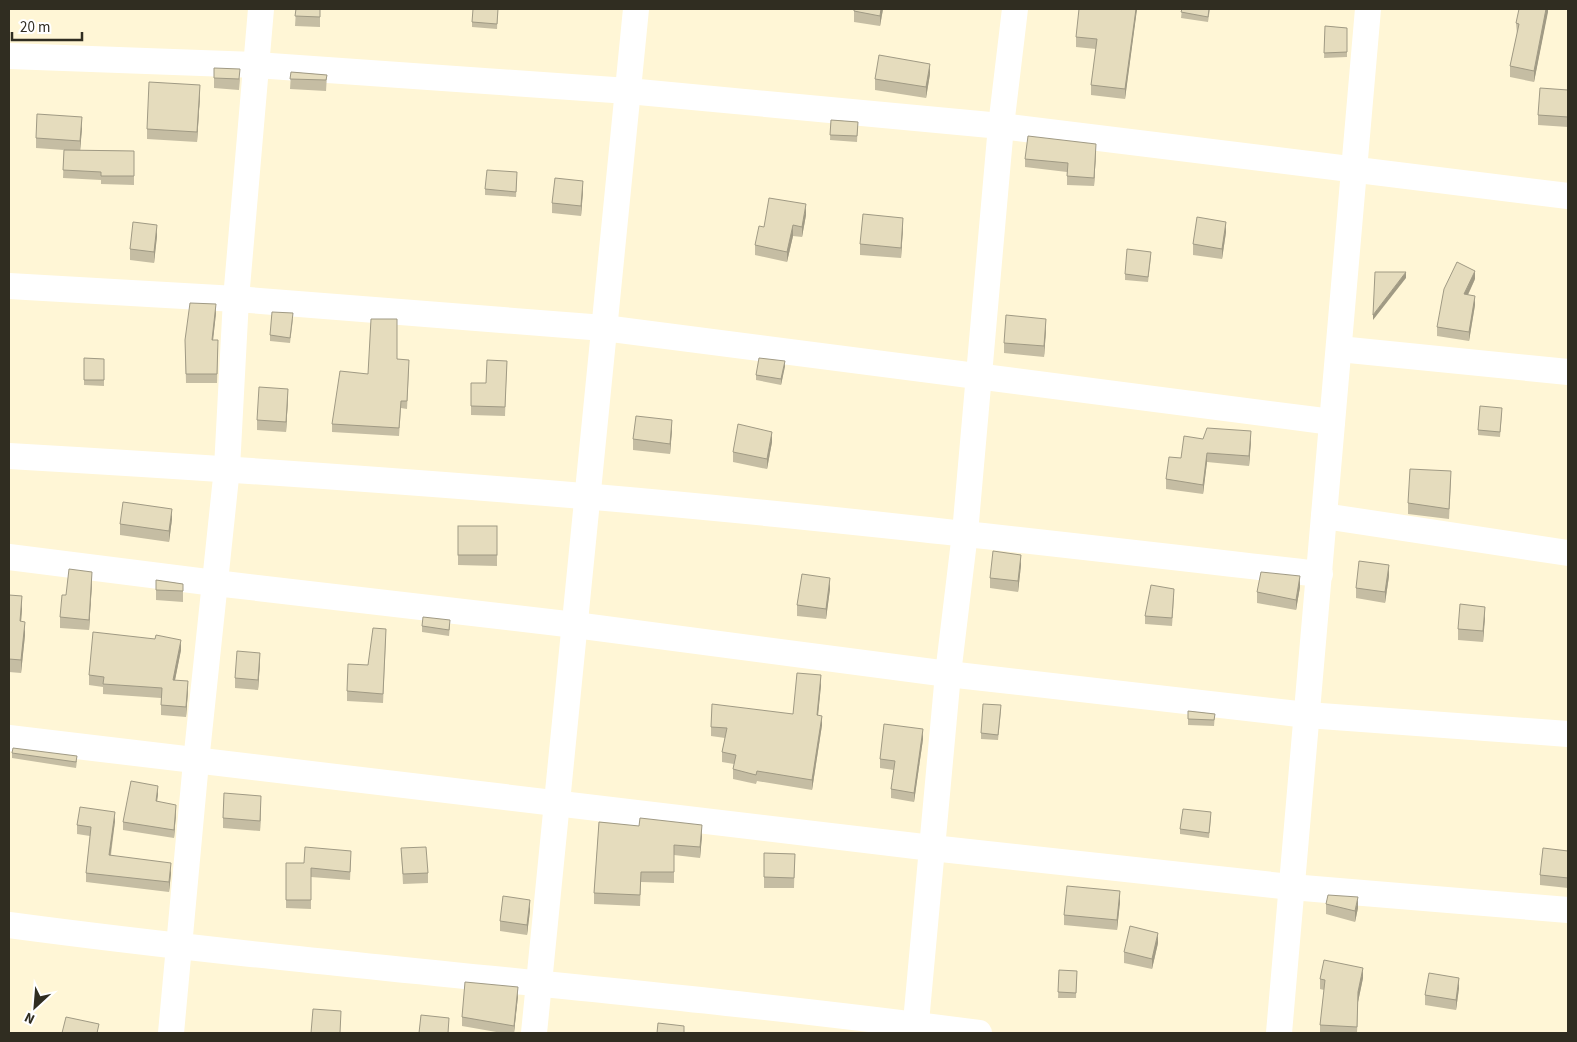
<svg xmlns="http://www.w3.org/2000/svg" width="1577" height="1042" viewBox="0 0 1577 1042" font-family="'Source Sans 3',sans-serif">
  <style>
    .lines { fill: none; stroke-linecap: round; stroke-linejoin: round }
    .minor { stroke: #fff; stroke-width: 26 }
    .wall { fill: #c5bda3 }
    .shaded-wall { fill: #a09a84 }
    .building { fill: #e5dcbd; stroke: #a09a84 }
  </style>
  <rect width="100%" height="100%" fill="#fff6d6"/>
  <g class="lines">
    <g class="minor">
      <path d="M9,56l247,9 372,26 373,35 567,70"/>
      <path d="M9,286l227,13 368,29 728,94"/>
      <path d="M1339,349l229,23"/>
      <path d="M9,456c191,11 383,24 574,40 246,21 491,50 737,78"/>
      <path d="M1324,516l244,37"/>
      <path d="M9,557l206,26 360,42 373,49 359,41 261,19"/>
      <path d="M9,738l923,110 359,39 277,23"/>
      <path d="M9,925c322,43 648,65 970,108"/>
      <path d="M171,1033l25,-271 31,-294 9,-169 25,-290"/>
      <path d="M534,1033l102,-1024"/>
      <path d="M915,1033l33,-359 17,-141 36,-407 14,-117"/>
      <path d="M1279,1033l89,-1024"/>
    </g>
  </g>
  <g class="wall">
    <path d="M296,9h24v18l-25,-1z"/>
    <path d="M498,9l-1,20 -25,-2v-5z"/>
    <path d="M854,9h29l-3,17 -26,-4z"/>
    <path d="M1137,9l-12,90 -34,-4v-10l5,-36 -20,-2v-10z"/>
    <path d="M1182,9h28l-2,13 -27,-4z"/>
    <path d="M1548,9l-14,73 -24,-5v-11l7,-32 -1,-11z"/>
    <path d="M1325,26l22,2v29l-23,1z"/>
    <path d="M214,68l26,11 -1,11 -25,-2z"/>
    <path d="M291,72l36,3 -1,16 -36,-2z"/>
    <path d="M930,74l-4,24 -51,-8v-11z"/>
    <path d="M1568,90v37l-30,-2v-10z"/>
    <path d="M200,96l-3,46 -50,-3v-10z"/>
    <path d="M831,120l27,2 -1,20 -27,-2z"/>
    <path d="M82,128l-2,22 54,1v34l-33,-1v-4l-38,-2 1,-28 -28,-2v-10z"/>
    <path d="M1096,153l-2,33 -27,-1v-13l-42,-5v-8z"/>
    <path d="M517,178l-1,19 -31,-2v-6z"/>
    <path d="M583,191l-2,25 -29,-3v-10z"/>
    <path d="M806,215l-4,22 -9,-1 -6,26 -32,-7v-10l9,-18z"/>
    <path d="M903,228l-2,30 -41,-3v-11z"/>
    <path d="M1226,232l-4,27 -29,-4v-11z"/>
    <path d="M157,236l-3,27 -24,-3v-11z"/>
    <path d="M1151,257l-3,25 -23,-2v-6z"/>
    <path d="M1475,279l-7,16 7,10 -6,36 -32,-5v-9z"/>
    <path d="M216,313l-3,27 5,9 -1,34h-31l-1,-43z"/>
    <path d="M293,319l-3,24 -20,-2v-6z"/>
    <path d="M1046,330l-2,27 -40,-4v-10z"/>
    <path d="M84,358l20,1v27l-20,-1z"/>
    <path d="M397,359l12,9 -2,41 -6,-1 -2,28 -67,-4v-8l36,-50z"/>
    <path d="M507,361l-2,55 -34,-1v-32h15z"/>
    <path d="M785,366l-4,19 -25,-5v-5z"/>
    <path d="M288,399l-2,33 -29,-2v-10z"/>
    <path d="M1502,413l-2,24 -22,-2v-5z"/>
    <path d="M672,430l-2,24 -37,-4v-11z"/>
    <path d="M1203,439l48,2 -2,25 -42,-4 -4,32 -37,-5v-10l15,-21z"/>
    <path d="M772,442l-5,27 -34,-7v-10z"/>
    <path d="M1451,481l-2,38 -41,-5v-11z"/>
    <path d="M172,519l-3,23 -49,-7v-11z"/>
    <path d="M458,526h39v40l-39,-1z"/>
    <path d="M1021,565l-3,27 -28,-4v-10z"/>
    <path d="M1389,576l-4,27 -29,-5v-10z"/>
    <path d="M156,580l27,4v18l-27,-2z"/>
    <path d="M92,583l-3,47 -29,-2v-11z"/>
    <path d="M1300,587l-4,23 -39,-7v-11z"/>
    <path d="M830,589l-4,30 -29,-3v-11z"/>
    <path d="M9,595l13,14 -1,12 4,14 -4,38 -12,-1z"/>
    <path d="M1174,598l-2,28 -27,-2v-8z"/>
    <path d="M1485,617l-2,25 -25,-2v-11z"/>
    <path d="M422,626h28l-1,10 -27,-4z"/>
    <path d="M386,638l-3,65 -36,-2v-10l21,-26z"/>
    <path d="M181,650l-6,30 13,11 -2,26 -25,-2v-17l-58,-4v-7l-14,-2v-10z"/>
    <path d="M260,663l-2,27 -23,-2v-10z"/>
    <path d="M821,685l-3,30 4,10 -10,65 -55,-9 -1,3 -23,-5v-10l1,-5 -12,-2v-10l3,-14 -14,-2v-9l82,-13z"/>
    <path d="M1001,711l-3,29 -17,-1v-6z"/>
    <path d="M1188,711l27,3 -1,12 -26,-1z"/>
    <path d="M923,739l-9,63 -23,-4v-9l3,-19 -14,-2v-9z"/>
    <path d="M12,753l65,8 -1,7 -64,-10z"/>
    <path d="M158,794l-1,7 19,12 -2,25 -51,-8v-8z"/>
    <path d="M261,806l-1,25 -37,-3v-10z"/>
    <path d="M1211,818l-2,20 -29,-4v-5z"/>
    <path d="M115,821l-4,34 60,18 -2,19 -83,-10v-9l4,-37 -13,-2v-9z"/>
    <path d="M599,822l103,14 -2,22 -26,-3v28l-33,-1 -1,24 -46,-2v-11z"/>
    <path d="M401,848l27,25v10l-25,1z"/>
    <path d="M1568,851v37l-28,-3v-10z"/>
    <path d="M764,853l31,1 -1,34h-30z"/>
    <path d="M351,860l-1,20 -39,-3v32l-25,-1v-45h18z"/>
    <path d="M1120,902l-3,28 -53,-5v-10z"/>
    <path d="M1326,904l32,4 -3,14 -29,-8z"/>
    <path d="M530,910l-3,25 -27,-4v-10z"/>
    <path d="M1158,943l-6,26 -28,-6v-11z"/>
    <path d="M1059,970l18,1 -1,27h-18z"/>
    <path d="M1363,978l-5,24 -1,31h-37v-8l4,-35 -4,-1v-10z"/>
    <path d="M1459,988l-3,22 -31,-5v-10z"/>
    <path d="M518,996l-4,37h-12l-40,-7v-9z"/>
  </g>
  <g class="shaded-wall">
    <path d="M881,9h2l-3,17v-10z"/>
    <path d="M1136,9h1l-12,90v-10z"/>
    <path d="M1546,9h2v3l-14,70v-11z"/>
    <path d="M930,64v10l-4,24v-11z"/>
    <path d="M200,85v11l-3,46v-10z"/>
    <path d="M82,117v11l-2,24v-11z"/>
    <path d="M1096,144v9l-2,33v-8z"/>
    <path d="M583,181v10l-2,25v-10z"/>
    <path d="M806,204v11l-4,22v-10z"/>
    <path d="M903,218v10l-2,30v-10z"/>
    <path d="M1226,222v10l-4,27v-10z"/>
    <path d="M157,225v11l-3,27v-11z"/>
    <path d="M793,225v11l-6,26v-10z"/>
    <path d="M1475,271v8l-11,24v-9z"/>
    <path d="M1406,272v6l-33,42v-5z"/>
    <path d="M1475,296v9l-6,36v-9z"/>
    <path d="M216,304v9l-4,36v-9z"/>
    <path d="M1046,319v11l-2,27v-11z"/>
    <path d="M785,361v5l-4,19v-6z"/>
    <path d="M288,389v10l-2,33v-10z"/>
    <path d="M672,420v10l-2,24v-10z"/>
    <path d="M1251,431v10l-2,25v-10z"/>
    <path d="M772,432v10l-5,27v-10z"/>
    <path d="M1207,453v9l-4,32v-9z"/>
    <path d="M172,509v10l-3,23v-11z"/>
    <path d="M1021,555v10l-3,27v-11z"/>
    <path d="M1389,565v11l-4,27v-11z"/>
    <path d="M92,572v11l-3,47v-10z"/>
    <path d="M1300,576v11l-4,23v-10z"/>
    <path d="M830,578v11l-4,30v-10z"/>
    <path d="M22,596v13l-2,26v-14z"/>
    <path d="M1485,607v10l-2,25v-11z"/>
    <path d="M25,622v13l-4,38v-13z"/>
    <path d="M181,640v10l-8,40v-10z"/>
    <path d="M260,653v10l-2,27v-10z"/>
    <path d="M821,675v10l-4,40v-10z"/>
    <path d="M188,681v10l-2,26v-10z"/>
    <path d="M822,716v9l-10,65v-10z"/>
    <path d="M923,729v10l-9,63v-9z"/>
    <path d="M158,786v8l-2,15v-8z"/>
    <path d="M261,796v10l-1,25v-10z"/>
    <path d="M176,805v8l-2,25v-8z"/>
    <path d="M115,812v9l-6,43v-9z"/>
    <path d="M702,825v11l-2,22v-11z"/>
    <path d="M171,863v10l-2,19v-10z"/>
    <path d="M1120,891v11l-3,28v-10z"/>
    <path d="M1358,897v11l-3,14v-11z"/>
    <path d="M530,900v10l-3,25v-10z"/>
    <path d="M1158,933v10l-6,26v-10z"/>
    <path d="M1363,968v10l-5,24 -1,31 1,-41z"/>
    <path d="M1459,978v10l-3,22v-10z"/>
    <path d="M518,987v9l-4,37v-7z"/>
  </g>
  <g class="building">
    <path d="M296,9h24v8l-25,-1z"/>
    <path d="M473,9h25l-1,15 -25,-2z"/>
    <path d="M854,9h27l-1,7 -26,-5z"/>
    <path d="M1079,9h57l-11,80 -34,-4 6,-46 -21,-2z"/>
    <path d="M1182,9h27l-1,8 -27,-5z"/>
    <path d="M1519,9h27l-12,62 -24,-5 9,-42 -3,-1z"/>
    <path d="M1325,26l22,2v24l-23,1z"/>
    <path d="M879,55l51,9 -4,23 -51,-8z"/>
    <path d="M214,68l26,1 -1,10 -25,-1z"/>
    <path d="M291,72l36,3 -1,5 -36,-1z"/>
    <path d="M149,82l51,3 -3,47 -50,-3z"/>
    <path d="M1540,88l28,2v27l-30,-2z"/>
    <path d="M37,114l45,3 -2,24 -44,-3z"/>
    <path d="M831,120l27,2 -1,14 -27,-1z"/>
    <path d="M1028,136l68,8 -2,34 -27,-2 1,-13 -43,-4z"/>
    <path d="M64,150l70,1v25h-33v-4l-38,-2z"/>
    <path d="M487,170l30,2 -1,20 -31,-3z"/>
    <path d="M555,178l28,3 -2,25 -29,-3z"/>
    <path d="M769,198l37,6 -4,23 -9,-2 -6,27 -32,-7 4,-19 5,1z"/>
    <path d="M863,214l40,4 -2,30 -41,-4z"/>
    <path d="M1197,217l29,5 -4,27 -29,-5z"/>
    <path d="M133,222l24,3 -3,27 -24,-3z"/>
    <path d="M1127,249l24,3 -3,25 -23,-3z"/>
    <path d="M1457,262l18,9 -11,23 11,2 -6,36 -32,-5 7,-38z"/>
    <path d="M1375,272h31l-33,43z"/>
    <path d="M190,303l26,1 -4,36h6l-1,34h-31l-1,-34z"/>
    <path d="M272,312l21,1 -3,25 -20,-3z"/>
    <path d="M1006,315l40,4 -2,27 -40,-3z"/>
    <path d="M371,319h26v40l12,1 -2,41h-6l-2,27 -67,-4 8,-53 28,3z"/>
    <path d="M84,358l20,1v21h-20z"/>
    <path d="M759,358l26,3 -4,18 -25,-4z"/>
    <path d="M487,360l20,1 -2,46 -34,-1v-23h15z"/>
    <path d="M259,387l29,2 -2,33 -29,-2z"/>
    <path d="M1480,406l22,2 -2,24 -22,-2z"/>
    <path d="M636,416l36,4 -2,24 -37,-5z"/>
    <path d="M738,424l34,8 -5,27 -34,-7z"/>
    <path d="M1207,428l44,3 -2,25 -42,-3 -4,32 -37,-6 3,-22 12,1 3,-22 19,3z"/>
    <path d="M1410,469l41,2 -2,38 -41,-6z"/>
    <path d="M123,502l49,7 -3,22 -49,-7z"/>
    <rect x="458" y="526" width="39" height="29"/>
    <path d="M993,551l28,4 -3,26 -28,-3z"/>
    <path d="M1359,561l30,4 -4,27 -29,-4z"/>
    <path d="M69,569l23,3 -3,48 -29,-3 2,-22h4z"/>
    <path d="M1261,572l39,4 -4,24 -39,-8z"/>
    <path d="M802,574l28,4 -4,31 -29,-4z"/>
    <path d="M156,580l27,4v7l-27,-1z"/>
    <path d="M1151,585l23,4 -2,29 -27,-2z"/>
    <path d="M9,595l13,1 -2,25 5,1 -4,38 -12,-1z"/>
    <path d="M1460,604l25,3 -2,24 -25,-2z"/>
    <path d="M423,617l27,3 -1,10 -27,-4z"/>
    <path d="M373,628l13,1 -3,65 -36,-3 1,-27 20,1z"/>
    <path d="M93,632l62,7 1,-4 25,5 -8,40 15,1 -2,26 -25,-2 1,-17 -59,-4 1,-7 -15,-2z"/>
    <path d="M237,651l23,2 -2,27 -23,-2z"/>
    <path d="M797,673l24,2 -4,40 5,1 -10,64 -55,-9 -1,4 -23,-6 3,-14 -14,-3 5,-24 -16,-1 1,-23 81,10z"/>
    <path d="M983,704l18,1 -3,30 -17,-2z"/>
    <path d="M1188,711l27,3 -1,6 -26,-1z"/>
    <path d="M884,724l39,5 -9,64 -23,-4 4,-28 -15,-2z"/>
    <path d="M13,748l64,8 -1,6 -64,-9z"/>
    <path d="M131,781l27,5 -2,15 20,4 -2,25 -51,-8z"/>
    <path d="M224,793l37,3 -1,25 -37,-3z"/>
    <path d="M80,807l35,5 -6,43 62,8 -2,19 -83,-9 5,-46 -14,-2z"/>
    <path d="M1183,809l28,3 -2,21 -29,-4z"/>
    <path d="M640,818l62,7 -2,22 -26,-2v27h-33l-1,23 -46,-2 5,-71 40,4z"/>
    <path d="M305,847l46,4 -1,21 -39,-4v32h-25v-37h18z"/>
    <path d="M426,847l2,26 -25,1 -2,-26z"/>
    <path d="M1543,848l25,3v27l-28,-3z"/>
    <path d="M764,853l31,1 -1,24 -30,-1z"/>
    <path d="M1067,886l53,5 -3,29 -53,-5z"/>
    <path d="M1328,895l30,2 -3,14 -29,-7z"/>
    <path d="M503,896l27,4 -3,25 -27,-4z"/>
    <path d="M1130,926l28,7 -6,26 -28,-7z"/>
    <path d="M1324,960l39,8 -5,24 -1,35 -37,-2 5,-45 -5,-1z"/>
    <path d="M1059,970l18,1 -1,22 -18,-1z"/>
    <path d="M1429,973l30,5 -3,22 -31,-5z"/>
    <path d="M465,982l53,5 -4,39 -52,-9z"/>
    <path d="M313,1009l28,2 -1,22h-29z"/>
    <path d="M421,1015l28,3 -1,15h-29z"/>
    <path d="M66,1017l33,7 -2,9h-35z"/>
    <path d="M658,1023l26,3v7h-27z"/>
  </g>
  <rect width="1577" height="1042" fill="none" stroke="#302d21" stroke-width="20"/>
  <g transform="translate(35 1007) rotate(206)" stroke="#ffffff" stroke-width="4" paint-order="stroke">
  <path d="M0-4L9 19L0 12L-9 19Z" fill="#302d21"/>
  <text y="-8" font-size="14" font-weight="bold" text-anchor="middle" fill="#302d21">N</text>
  </g>
  <path d="M12 32v8h70v-8" fill="none" stroke="#302d21" stroke-width="2.5"/>
  <text x="20" y="32" font-size="15" fill="#302d21" stroke="#ffffff" stroke-width="4" paint-order="stroke">20 m</text>
</svg>
